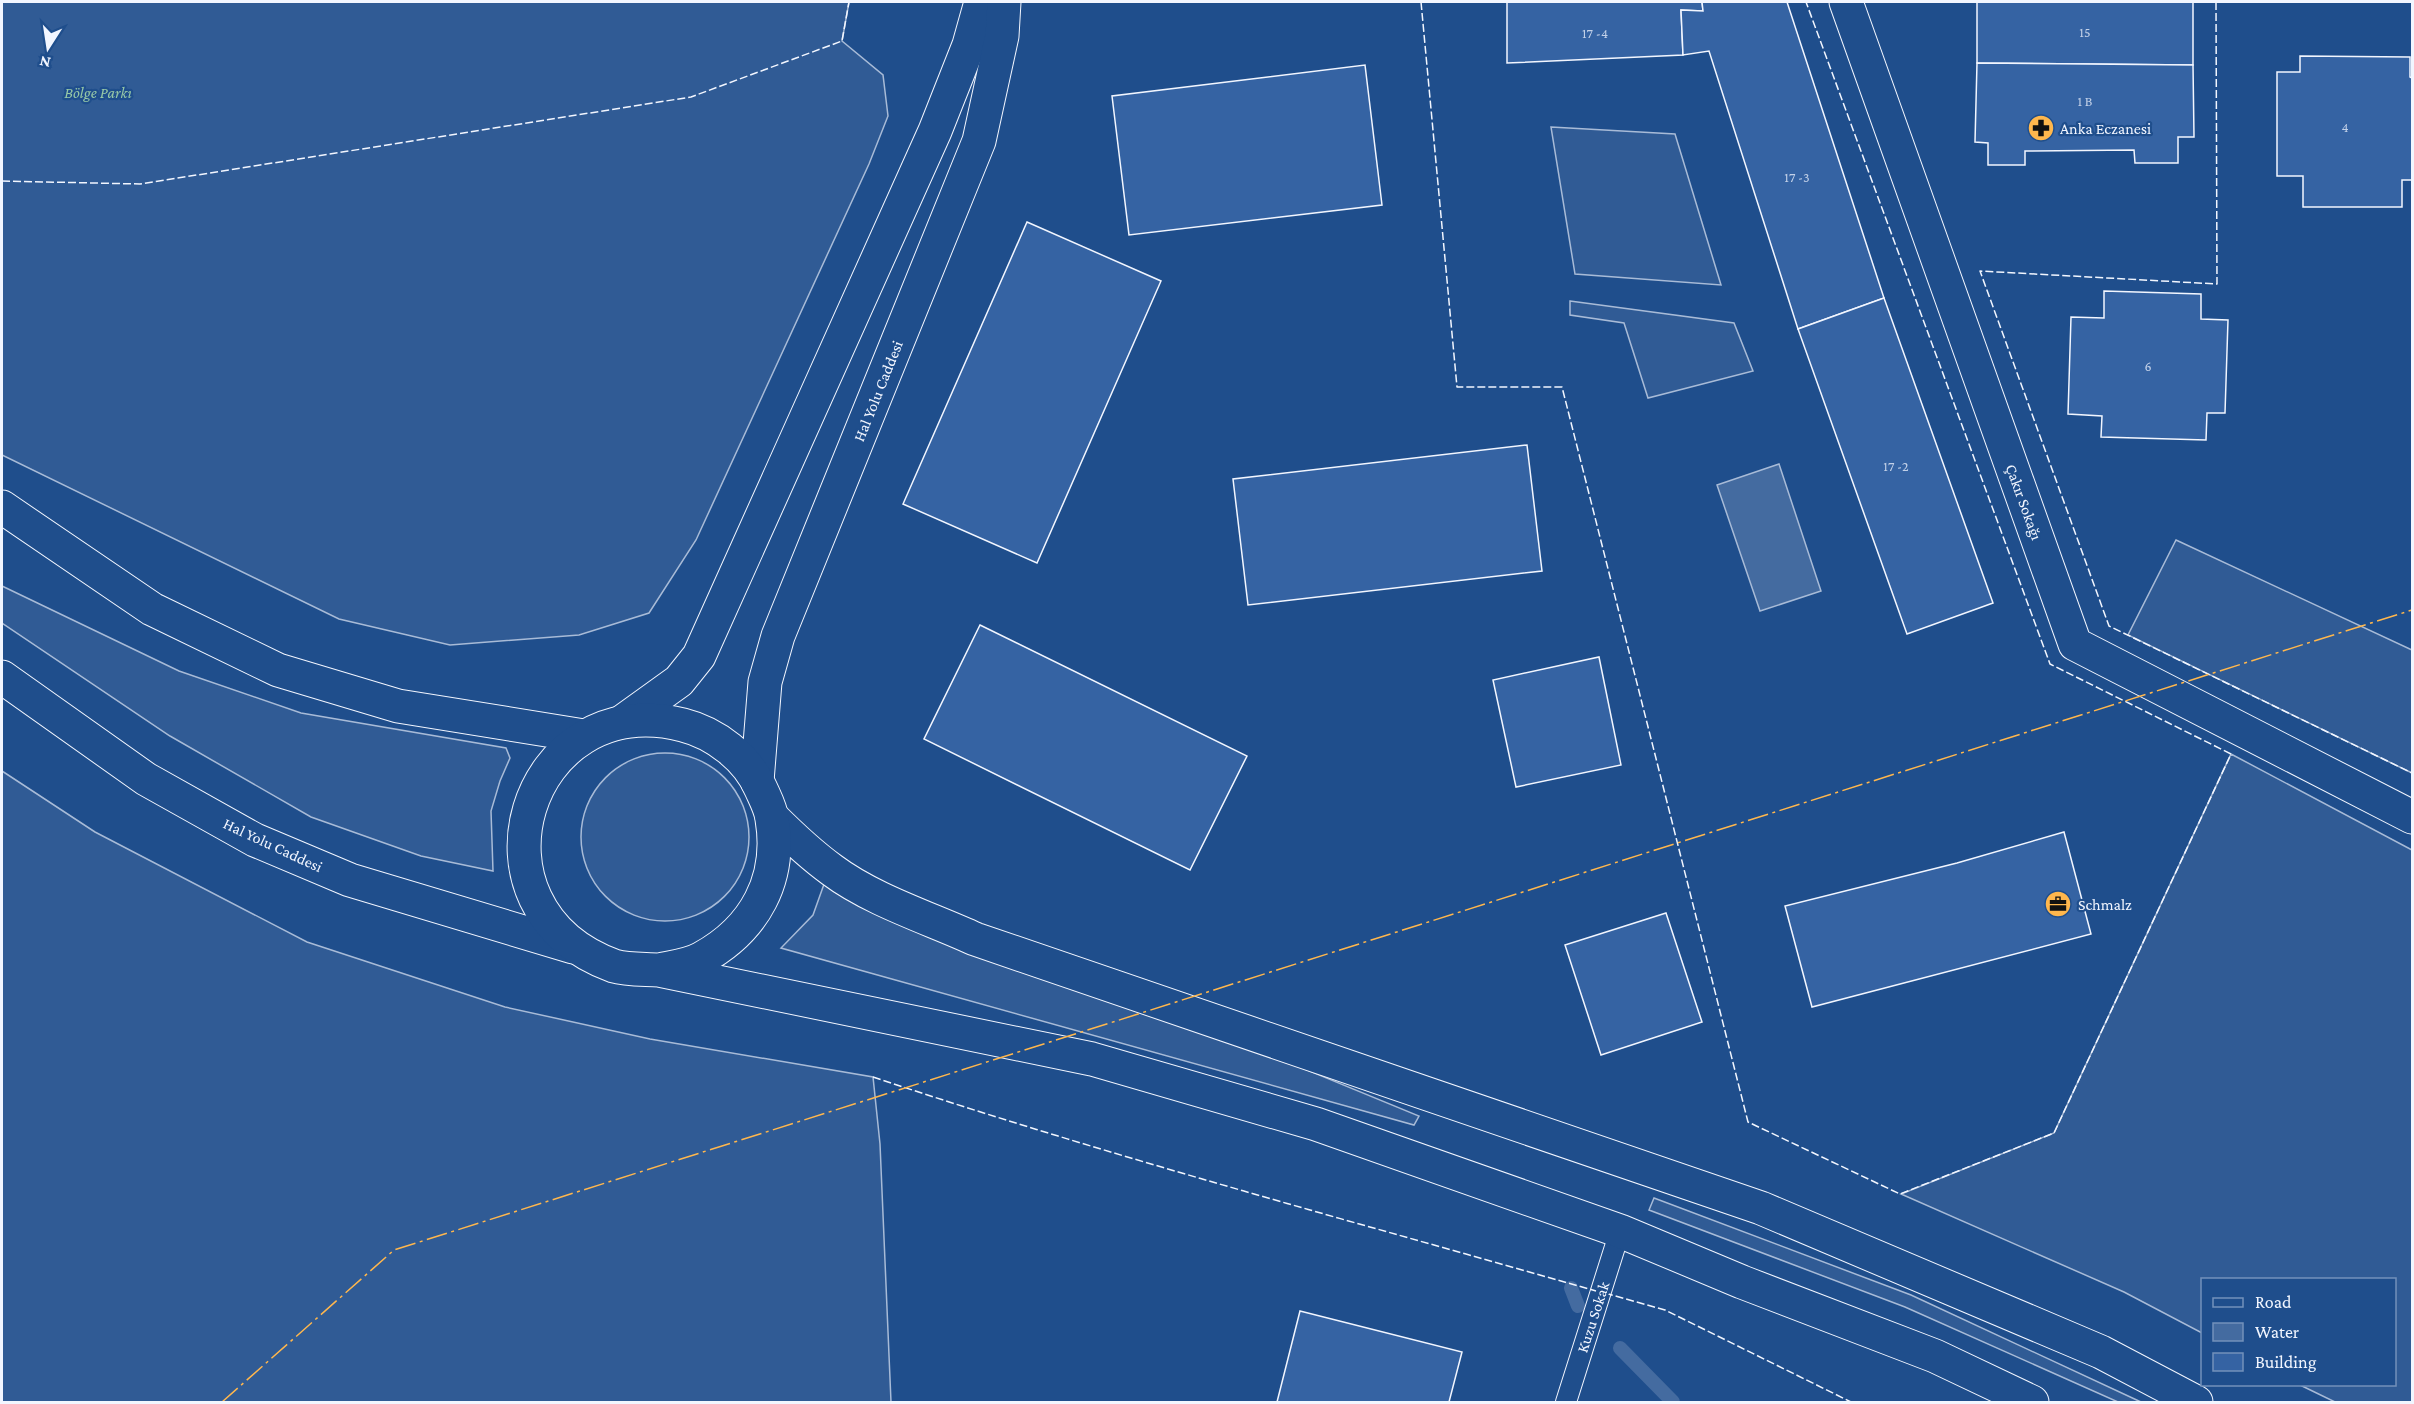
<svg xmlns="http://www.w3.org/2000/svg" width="2414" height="1404" viewBox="0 0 2414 1404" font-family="'Crimson Pro',serif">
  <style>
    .built { fill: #305b95; stroke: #a8bbd7; stroke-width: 1.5 }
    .water { fill: #446ba0; stroke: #a8bbd7; stroke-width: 1.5 }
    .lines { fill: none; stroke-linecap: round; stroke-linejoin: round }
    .stream { stroke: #446ba0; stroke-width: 14 }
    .building { fill: #3563a3; stroke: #f2f6ff; stroke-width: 1.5 }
    .lane-casing { stroke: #f2f6ff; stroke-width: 22 }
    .street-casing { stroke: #f2f6ff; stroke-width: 35 }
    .secondary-casing { stroke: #f2f6ff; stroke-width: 35 }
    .lane { stroke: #1f4e8c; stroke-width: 20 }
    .street { stroke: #1f4e8c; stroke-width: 33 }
    .secondary { stroke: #1f4e8c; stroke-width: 33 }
    .fence { stroke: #f2f6ff; stroke-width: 1.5; stroke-dasharray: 8 3; stroke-linecap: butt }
    .power { stroke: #ffb74d; stroke-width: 1.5; stroke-dasharray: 21 4.5 3 4.5; stroke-linecap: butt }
    .labels { text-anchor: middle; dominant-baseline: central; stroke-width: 4.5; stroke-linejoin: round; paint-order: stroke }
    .number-label { font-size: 14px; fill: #c3d1e8 }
    .park-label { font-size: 16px; font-style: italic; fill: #97c8a6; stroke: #1f4e8c }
    .poi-label { font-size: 16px; fill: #f2f6ff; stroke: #1f4e8c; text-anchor: start }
    .street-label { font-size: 16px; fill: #f2f6ff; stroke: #1f4e8c }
  </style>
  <rect width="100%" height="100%" fill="#1f4e8c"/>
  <g class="built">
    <path d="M2,2h847l-7,39 41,34 5,41 -19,48 -173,376 -47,73 -70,22 -129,10 -111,-26 -337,-164z"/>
    <path d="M1551,127l124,7 46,151 -146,-11z"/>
    <path d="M1570,301l164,22 19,48 -105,27 -24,-75 -54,-8z"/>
    <path d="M2176,540l236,110v123l-284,-138z"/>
    <path d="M2,586l177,85 122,42 205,35 4,10 -10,23 -9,30 2,60 -72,-15 -110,-39 -141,-81 -168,-113z"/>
    <circle cx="665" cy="837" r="84"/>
    <path d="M2231,754l181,96v552h-77l-35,-17 94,-1v-104h-192v53l-78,-41 -223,-98 153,-61z"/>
    <path d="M2,771l93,61 212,110 198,65 145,32 223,38 7,67 11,258h-889z"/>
    <path d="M828,873l591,243 -5,9 -633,-177 32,-33z"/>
    <path d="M1654,1198l257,97 230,107h-23l-213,-95 -256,-97z"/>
  </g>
  <path class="water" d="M1779,464l42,127 -61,20 -43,-126z"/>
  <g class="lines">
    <g class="stream">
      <path d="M1571,1288l7,18"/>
      <path d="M1620,1348l53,54"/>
    </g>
  </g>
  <g class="building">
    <path d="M1507,2h195l1,9 -22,-1 2,45 -176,8z"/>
    <path d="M1702,2h85l97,296 -86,31 -89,-278 -26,4 -2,-45 22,1z"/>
    <path d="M1977,2h216v63l-216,-2z"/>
    <path d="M2300,56l110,1v20l2,1v102h-10v27h-99v-31h-26v-104h23z"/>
    <path d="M1977,63l216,2 1,72h-16v26h-43l-1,-13 -109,1v14h-37v-22l-13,-1z"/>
    <path d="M1365,65l17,140 -253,30 -17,-139z"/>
    <path d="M1027,222l134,59 -124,282 -134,-59z"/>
    <path d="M2104,291l97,3v25l27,1 -3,93h-18l-1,27 -105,-3 1,-21 -34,-2 3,-97 33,1z"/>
    <path d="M1884,298l109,305 -86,31 -109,-305z"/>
    <path d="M1527,445l15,126 -294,34 -15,-126z"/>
    <path d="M980,625l267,131 -57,114 -266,-131z"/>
    <path d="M1599,657l22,108 -105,22 -23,-107z"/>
    <path d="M2064,832l27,102 -279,73 -27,-101 172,-43z"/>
    <path d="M1666,913l36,109 -101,33 -36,-110z"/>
    <path d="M1300,1311l162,41 -13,50h-172z"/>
  </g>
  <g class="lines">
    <defs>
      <path id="lane" d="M1566,1402l54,-171"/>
      <path id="street" d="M1846,2l229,642 337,173"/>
      <g id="secondary">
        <path d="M2,507l150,102 126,61 120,36 186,30"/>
        <path d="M2,677l144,102 109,61 95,40 223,67"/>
        <path d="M622,722l57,-41 20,-25 236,-525 34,-86 12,-43"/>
        <path d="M757,781l8,-99 13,-46 201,-495 23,-105 2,-34"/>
        <path d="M772,817c19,19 38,37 60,53 40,30 97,48 143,69l786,269 340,144 95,50"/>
        <path d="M659,970c14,-3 31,-5 43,-12 53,-29 80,-79 70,-139 -1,-10 -7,-21 -11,-30 -13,-31 -46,-56 -78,-64 -158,-40 -228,183 -69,241 13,4 31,3 45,4l433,89 224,65 304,107 122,51 193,74 97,46"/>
      </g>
    </defs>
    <use href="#lane" class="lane-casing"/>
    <use href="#street" class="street-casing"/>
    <use href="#secondary" class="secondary-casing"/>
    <use href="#lane" class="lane"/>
    <use href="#street" class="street"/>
    <use href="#secondary" class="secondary"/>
    <g class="fence">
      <path d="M1421,2l36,385h105l186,735 152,72 154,-61 177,-379 -181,-90 -244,-662"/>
      <path d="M2216,2l1,282 -237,-13 129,355 303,147"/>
      <path d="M2,181l138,3 551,-87 151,-56 7,-39"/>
      <path d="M873,1077c239,80 482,145 723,214"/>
      <path d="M1605,1293l60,17 186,92"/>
    </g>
    <path class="power" d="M222,1402l172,-152 2018,-640"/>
  </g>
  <defs>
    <symbol id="pharmacy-disc" viewBox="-11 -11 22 22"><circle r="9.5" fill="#ffb74d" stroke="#1f4e8c"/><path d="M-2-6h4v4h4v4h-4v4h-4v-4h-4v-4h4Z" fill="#111"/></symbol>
    <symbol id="office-disc" viewBox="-11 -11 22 22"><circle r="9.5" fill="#ffb74d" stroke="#1f4e8c"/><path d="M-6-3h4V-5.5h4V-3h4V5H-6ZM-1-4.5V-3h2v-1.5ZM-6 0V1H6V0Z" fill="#111"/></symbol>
  </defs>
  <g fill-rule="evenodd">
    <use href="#pharmacy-disc" x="2026" y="113" width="30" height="30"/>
    <use href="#office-disc" x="2043" y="889" width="30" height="30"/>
  </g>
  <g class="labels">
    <g class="number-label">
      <text x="2085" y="32">15</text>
      <text x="1595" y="33">17 -4</text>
      <text x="2085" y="101">1 B</text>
      <text x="2345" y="127">4</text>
      <text x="1797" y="177">17 -3</text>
      <text x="2148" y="366">6</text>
      <text x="1896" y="466">17 -2</text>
    </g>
    <g class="park-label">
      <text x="98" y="92">Bölge Parkı</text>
    </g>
    <g class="poi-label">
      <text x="2060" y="128">Anka Eczanesi</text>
      <text x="2078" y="904">Schmalz</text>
    </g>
    <g class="street-label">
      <text transform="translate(878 391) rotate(-68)">Hal Yolu Caddesi</text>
      <text transform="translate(2024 502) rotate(70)">Çakır Sokağı</text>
      <text transform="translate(273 845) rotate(25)">Hal Yolu Caddesi</text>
      <text transform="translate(1593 1317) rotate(-72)">Kuzu Sokak</text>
    </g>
  </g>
  <rect width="2414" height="1404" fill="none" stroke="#f2f6ff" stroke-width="6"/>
  <rect x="2201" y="1278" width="195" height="108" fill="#1f4e8c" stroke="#7391ba" stroke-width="1.5"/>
  <rect x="2213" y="1298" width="30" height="9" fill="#1f4e8c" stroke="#7391ba" stroke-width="1.5"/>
  <text x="2255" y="1308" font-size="18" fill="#f2f6ff">Road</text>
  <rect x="2213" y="1323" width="30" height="18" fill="#446ba0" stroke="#7391ba" stroke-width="1.5"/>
  <text x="2255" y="1338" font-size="18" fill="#f2f6ff">Water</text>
  <rect x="2213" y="1353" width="30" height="18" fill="#3563a3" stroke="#7391ba" stroke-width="1.5"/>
  <text x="2255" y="1368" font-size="18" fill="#f2f6ff">Building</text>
  <g transform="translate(48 48) rotate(192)" stroke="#1f4e8c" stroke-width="4.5" paint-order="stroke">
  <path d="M0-4.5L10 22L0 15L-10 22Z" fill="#f2f6ff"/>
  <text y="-9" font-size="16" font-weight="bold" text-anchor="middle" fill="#f2f6ff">N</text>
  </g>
</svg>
